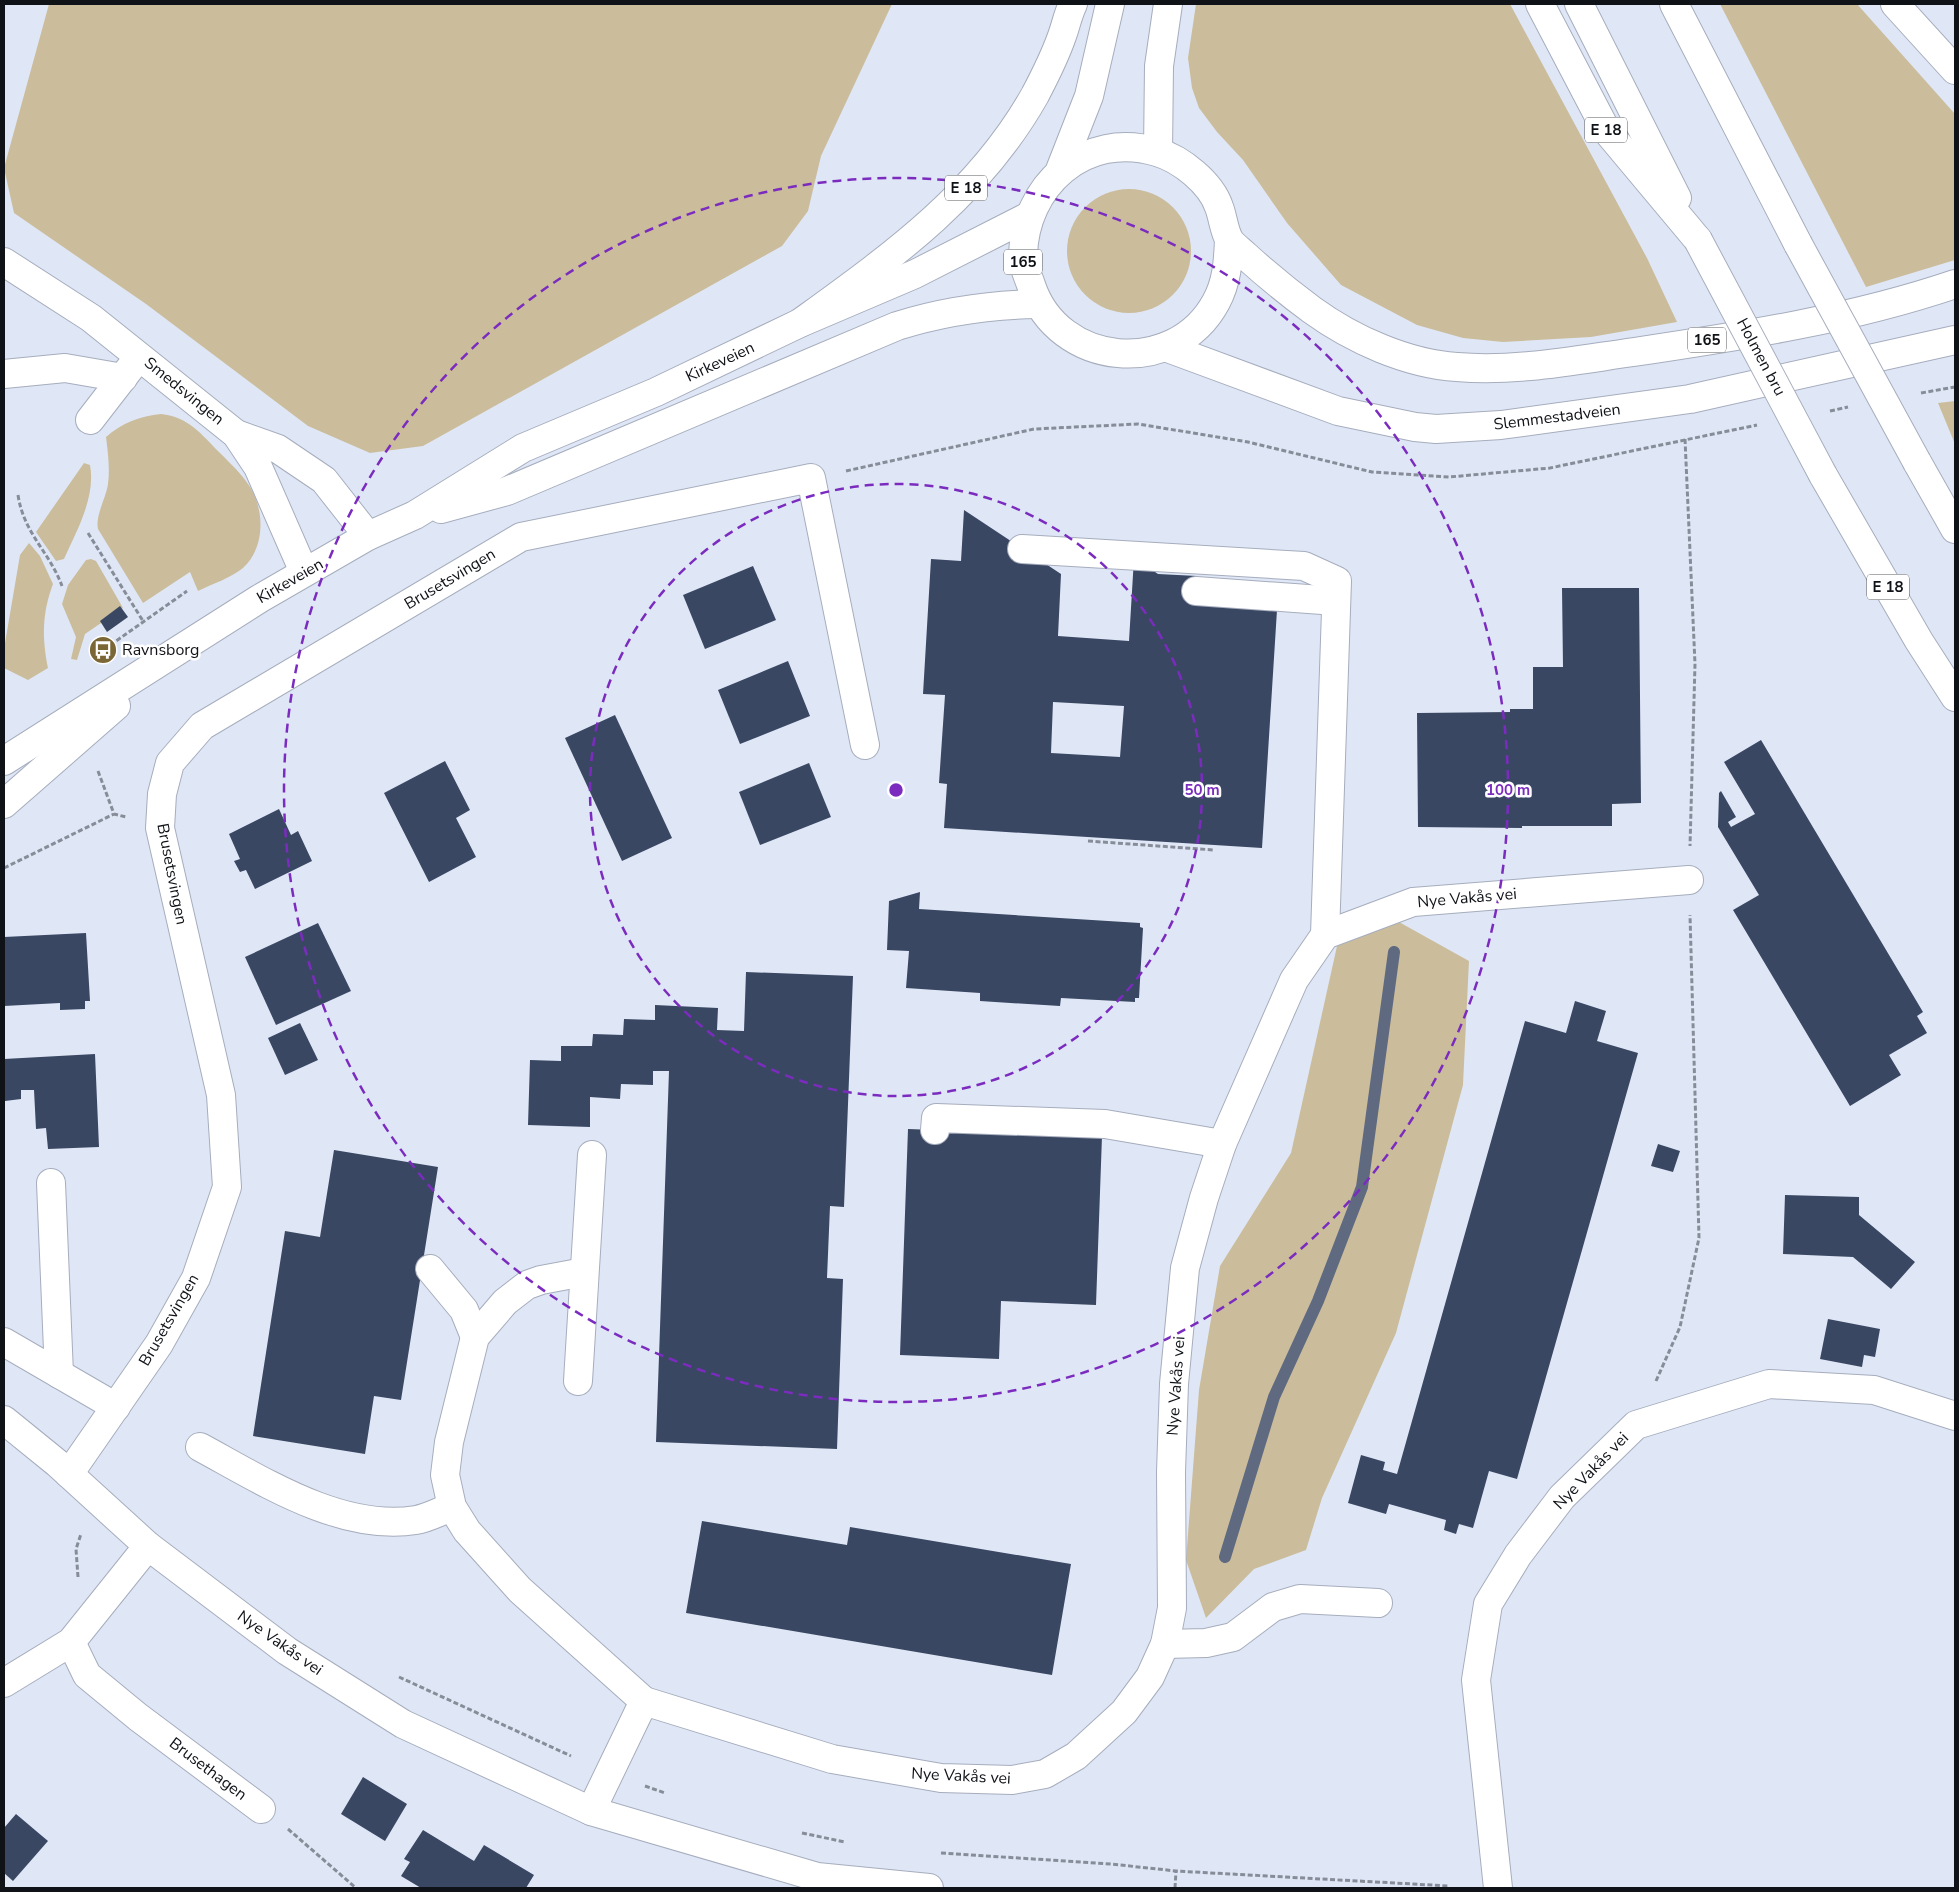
<svg xmlns="http://www.w3.org/2000/svg" width="1959" height="1892" viewBox="0 0 1959 1892" font-family="'Nunito Sans',sans-serif">
  <style>
    .green { fill: #cbbd9c }
    .lines { fill: none; stroke-linecap: round; stroke-linejoin: round }
    .stream { stroke: #5f6a81; stroke-width: 12 }
    .building { fill: #3a4762; fill-rule: evenodd }
    .minor-casing { stroke: #a6adbd; stroke-width: 30 }
    .major-casing { stroke: #a6adbd; stroke-width: 30 }
    .highway-casing { stroke: #a6adbd; stroke-width: 30 }
    .path { stroke: #878d98; stroke-width: 3; stroke-dasharray: 5 2.5; stroke-linecap: butt }
    .minor { stroke: #fff; stroke-width: 28 }
    .major { stroke: #fff; stroke-width: 28 }
    .highway { stroke: #fff; stroke-width: 28 }
    .highway-bridge-casing { stroke: #a6adbd; stroke-width: 30; stroke-linecap: butt }
    .highway-bridge { stroke: #fff; stroke-width: 28 }
    .ring { fill: none; stroke: #7b2cbf; stroke-width: 2.5; stroke-dasharray: 9 6 }
    .labels { text-anchor: middle; dominant-baseline: central; stroke-width: 5; stroke-linejoin: round; paint-order: stroke }
    .shield { fill: #fff; stroke: #57595d; stroke-width: 1 }
    .shield-label { font-size: 15px; font-weight: bold; fill: #0f1217 }
    .street-label { font-size: 16px; fill: #0f1217; stroke: #fff }
    .poi-label { font-size: 16px; fill: #0f1217; stroke: #fff; text-anchor: start }
    .centre { fill: #7b2cbf; stroke: #fff; stroke-width: 2.5 }
    .ring-label { font-size: 15px; text-anchor: middle; font-weight: bold; fill: #7b2cbf; stroke: #fff; stroke-width: 5; stroke-linejoin: round; paint-order: stroke }
  </style>
  <rect width="100%" height="100%" fill="#dfe7f7"/>
  <g class="green">
    <path d="M49,4h843l-71,152 -13,55 -26,35 -359,200 -53,7 -62,-27 -162,-122 -132,-91 -10,-45z"/>
    <path d="M1196,4h314l137,254 30,64 -86,15 -88,5 -40,-4 -46,-13 -76,-40 -54,-62 -44,-63 -26,-28 -18,-24 -7,-20 -4,-30z"/>
    <path d="M1720,4h137l98,110v146l-89,27z"/>
    <circle cx="1129" cy="251" r="62"/>
    <path d="M1955,401v43l-17,-41z"/>
    <path d="M161,414c28,3 40,20 59,39 11,11 22,21 30,34 15,24 15,61 -7,81 -12,10 -31,16 -45,23l-8,-19 -47,31 -45,-74c-3,-13 8,-31 10,-45 2,-15 0,-31 -2,-47 16,-14 34,-21 55,-23z"/>
    <path d="M84,463l6,2c6,32 -13,65 -26,94l-8,2 -20,-29z"/>
    <path d="M29,543l11,13 13,28c-11,29 -11,54 -5,84l-20,12 -24,-12v-19l16,-94z"/>
    <path d="M91,559l5,2 27,47 -38,26 -8,26 -6,-1 5,-22 -14,-33 6,-19 18,-25z"/>
    <path d="M1399,922l70,39 -6,124 -67,248 -74,165 -16,52 -52,19 -48,49 -20,-58 13,-170 21,-124 71,-113 46,-207z"/>
  </g>
  <g class="lines">
    <path class="stream" d="M1225,1557l49,-160 44,-96 44,-114 32,-235"/>
  </g>
  <g class="building">
    <path d="M964,510l97,64 -3,62 71,5 5,-83 24,16 39,2 -1,23 11,7 70,4 -15,238 -318,-20 3,-44 -8,-1 6,-88 -22,-1 8,-135 30,2zM1053,702l71,4 -4,51 -69,-4z"/>
    <path d="M753,566l23,54 -71,29 -22,-54z"/>
    <path d="M1562,588h77l2,215 -29,1v22h-90v2l-104,-1 -1,-114 93,-1v-3h23v-42h30z"/>
    <path d="M120,606l8,11 -21,15 -7,-11z"/>
    <path d="M788,661l22,55 -70,28 -22,-54z"/>
    <path d="M615,715l57,123 -50,23 -57,-123z"/>
    <path d="M1761,740l162,272 -6,4 10,17 -38,22 12,20 -51,31 -117,-196 26,-15 -41,-68 1,-34 2,-2 15,26 -8,5 3,5 24,-13 -31,-52z"/>
    <path d="M445,761l25,49 -14,8 20,39 -47,25 -45,-89z"/>
    <path d="M809,763l22,54 -71,28 -21,-53z"/>
    <path d="M279,809l12,26 7,-4 14,30 -57,28 -9,-19 -6,2 -6,-11 6,-2 -11,-25z"/>
    <path d="M920,892l-1,17 221,14v4l3,1 -4,70h-4v4l-74,-4 -1,8 -80,-5v-8l-74,-5 3,-37 -22,-1 2,-49z"/>
    <path d="M318,923l33,68 -75,34 -31,-68z"/>
    <path d="M86,933l4,68h-5v8l-25,1v-7l-56,3v-69z"/>
    <path d="M746,972l107,4 -9,231 -14,-1 -3,72 16,1 -6,170 -181,-7 13,-371h-16v14l-32,-1 -1,15 -30,-2v30l-62,-2 2,-65 31,1v-15h31l1,-12 30,1 1,-16 31,1v-15l63,3 -1,22 27,1z"/>
    <path d="M1575,1001l31,10 -9,30 41,12 -121,426 -28,-8 -16,57 -14,-4 -3,10 -12,-4 2,-10 -57,-16 -3,10 -38,-11 13,-48 24,7 -2,8 14,4 128,-453 41,12z"/>
    <path d="M300,1023l18,37 -33,15 -17,-37z"/>
    <path d="M95,1054l4,93 -51,2 -2,-21 -10,1 -2,-39h-13v9l-16,2 -1,-42z"/>
    <path d="M908,1129l194,7 -6,169 -95,-4 -2,58 -99,-4z"/>
    <path d="M1658,1144l22,7 -7,21 -22,-6z"/>
    <path d="M334,1150l104,17 -37,233 -27,-4 -9,58 -112,-18 32,-205 35,6z"/>
    <path d="M1785,1195l74,2v18l56,47 -24,27 -38,-32 -70,-3z"/>
    <path d="M1828,1319l52,10 -5,28 -11,-2 -2,12 -42,-8z"/>
    <path d="M702,1521l145,24 3,-18 221,37 -19,111 -366,-62z"/>
    <path d="M363,1777l44,27 -22,37 -44,-27z"/>
    <path d="M16,1814l32,27 -35,40 -9,-8v-45z"/>
    <path d="M423,1830l51,31 10,-16 50,30 -8,13h-105l-20,-12 9,-14 -6,-3z"/>
  </g>
  <g class="lines">
    <defs>
      <g id="minor">
        <path d="M4,262l87,56 145,116 22,33 46,105"/>
        <path d="M4,374l61,-6 58,10"/>
        <path d="M90,420l41,-53"/>
        <path d="M236,434l42,15 46,31 44,56"/>
        <path d="M1022,549l282,17 33,15 -12,354"/>
        <path d="M1196,591l140,10"/>
        <path d="M935,1130l1,-12 169,6 117,20"/>
        <path d="M51,1183l8,191"/>
        <path d="M430,1269l34,41 11,27"/>
        <path d="M584,1272l-43,8 -14,5 -22,17 -30,35 -26,105 -4,33 7,32 15,24 53,59 124,111"/>
        <path d="M4,1342l112,65"/>
        <path d="M578,1381l14,-226"/>
        <path d="M4,1420l53,43 91,83 139,105 116,73 188,87 226,66 112,11"/>
        <path d="M200,1447c63,34 141,85 216,73 12,-2 24,-9 36,-13"/>
        <path d="M69,1474l90,-130 37,-66 31,-91 -6,-92 -61,-267 2,-34 8,-31 32,-37 319,-189 290,-59 54,267"/>
        <path d="M71,1642l16,33 51,42 123,92"/>
        <path d="M1165,1644l41,-1 27,-6 40,-30 27,-8 78,4"/>
        <path d="M4,1683l67,-41 77,-96"/>
        <path d="M591,1811l53,-110 188,58 109,19 71,2 33,-6 31,-18 48,-44 26,-35 15,-33 7,-36 -1,-136 3,-88 11,-116 19,-70 18,-54 72,-164 31,-45 88,-33 276,-22"/>
        <path d="M1498,1888l-22,-208 12,-76 30,-49 44,-58 74,-72 133,-41 105,6 81,26"/>
      </g>
      <g id="major">
        <path d="M1229,240c-1,22 -2,42 -13,62 -41,76 -158,66 -185,-17 -3,-9 -8,-19 -8,-27 0,-72 62,-128 134,-106 24,7 54,31 62,55 4,10 5,25 11,34 4,5 11,10 16,15 21,19 43,37 66,54 40,29 95,54 145,57 59,5 119,-7 177,-15 108,-16 218,-33 321,-68"/>
        <path d="M1165,347l173,64 77,16 21,2 65,-4 189,-26 265,-59"/>
        <path d="M441,509l66,-18 390,-165c47,-15 91,-21 140,-22"/>
        <path d="M4,761l255,-162 109,-63 47,-21 108,-67 133,-56 144,-69 115,-49 114,-58"/>
        <path d="M4,804l112,-98"/>
      </g>
      <g id="highway">
        <path d="M1540,4l66,126 92,110"/>
        <path d="M1579,4l98,194"/>
        <path d="M1674,4l124,240"/>
        <path d="M1895,4l60,66"/>
        <path d="M1158,152l1,-86 9,-62"/>
        <path d="M1060,170l29,-74 21,-92"/>
        <path d="M800,323c91,-66 178,-127 235,-228 10,-19 20,-39 27,-59 4,-11 6,-22 11,-32"/>
        <path d="M1917,462l38,67"/>
        <path d="M1823,475l96,166 36,56"/>
      </g>
    </defs>
    <use href="#minor" class="minor-casing"/>
    <use href="#major" class="major-casing"/>
    <use href="#highway" class="highway-casing"/>
    <g class="path">
      <path d="M1921,393l34,-6"/>
      <path d="M1830,411l18,-4"/>
      <path d="M1685,439l10,225 -5,182"/>
      <path d="M846,471l188,-42 104,-5 110,18 124,30 77,5 101,-9 207,-43"/>
      <path d="M18,495c6,39 31,56 44,91"/>
      <path d="M88,533l55,88"/>
      <path d="M92,658l95,-67"/>
      <path d="M98,771l16,43 12,3"/>
      <path d="M1088,841l126,9"/>
      <path d="M4,868l110,-54"/>
      <path d="M1656,1381l24,-54 19,-89 -9,-323"/>
      <path d="M78,1577l-2,-28 5,-15"/>
      <path d="M399,1677l172,79"/>
      <path d="M645,1786l20,7"/>
      <path d="M288,1829l68,59"/>
      <path d="M802,1833l43,9"/>
      <path d="M941,1853l170,11 65,7 273,15"/>
      <path d="M1175,1888l1,-17"/>
    </g>
    <use href="#minor" class="minor"/>
    <use href="#major" class="major"/>
    <use href="#highway" class="highway"/>
    <defs>
      <g id="highway-bridge">
        <path d="M1698,240l125,235"/>
        <path d="M1798,244l119,218"/>
      </g>
    </defs>
    <use href="#highway-bridge" class="highway-bridge-casing"/>
    <use href="#highway-bridge" class="highway-bridge"/>
  </g>
  <g class="ring">
    <circle cx="896" cy="790" r="306"/>
    <circle cx="896" cy="790" r="612"/>
  </g>
  <defs>
    <symbol id="bus-disc" viewBox="-11 -11 22 22"><circle r="9.5" fill="#7b6635" stroke="#fff"/><path d="M-5-6H5V4H4V6H2V4H-2V6H-4V4H-5ZM-3.5-4V0h7V-4ZM-3.5 1.2v1.5H-2V1.2ZM2 1.2v1.5H3.5V1.2Z" fill="#fff"/></symbol>
  </defs>
  <g fill-rule="evenodd">
    <use href="#bus-disc" x="87" y="634" width="32" height="32"/>
  </g>
  <g class="labels">
    <g class="shield">
      <rect x="1585" y="117.5" width="42" height="25" rx="4"/>
      <rect x="945" y="175.5" width="42" height="25" rx="4"/>
      <rect x="1004" y="249.5" width="38" height="25" rx="4"/>
      <rect x="1688" y="327.5" width="38" height="25" rx="4"/>
      <rect x="1867" y="574.5" width="42" height="25" rx="4"/>
    </g>
    <g class="shield-label">
      <text x="1606" y="130">E 18</text>
      <text x="966" y="188">E 18</text>
      <text x="1023" y="262">165</text>
      <text x="1707" y="340">165</text>
      <text x="1888" y="587">E 18</text>
    </g>
    <g class="street-label">
      <text transform="translate(1761 357) rotate(62)">Holmen bru</text>
      <text transform="translate(720 362) rotate(-25)">Kirkeveien</text>
      <text transform="translate(184 391) rotate(39)">Smedsvingen</text>
      <text transform="translate(1557 417) rotate(-7)">Slemmestadveien</text>
      <text transform="translate(450 579) rotate(-31)">Brusetsvingen</text>
      <text transform="translate(290 581) rotate(-30)">Kirkeveien</text>
      <text transform="translate(172 874) rotate(79)">Brusetsvingen</text>
      <text transform="translate(1467 898) rotate(-5)">Nye Vakås vei</text>
      <text transform="translate(169 1320) rotate(-60)">Brusetsvingen</text>
      <text transform="translate(1176 1386) rotate(-86)">Nye Vakås vei</text>
      <text transform="translate(1591 1471) rotate(-46)">Nye Vakås vei</text>
      <text transform="translate(280 1643) rotate(35)">Nye Vakås vei</text>
      <text transform="translate(208 1769) rotate(37)">Brusethagen</text>
      <text transform="translate(961 1776) rotate(3)">Nye Vakås vei</text>
    </g>
    <g class="poi-label">
      <text x="122" y="650">Ravnsborg</text>
    </g>
  </g>
  <circle cx="896" cy="790" r="8" class="centre"/>
  <g class="ring-label">
    <text x="1202" y="795">50 m</text>
    <text x="1508" y="795">100 m</text>
  </g>
  <rect width="1959" height="1892" fill="none" stroke="#0f1217" stroke-width="10"/>
</svg>
